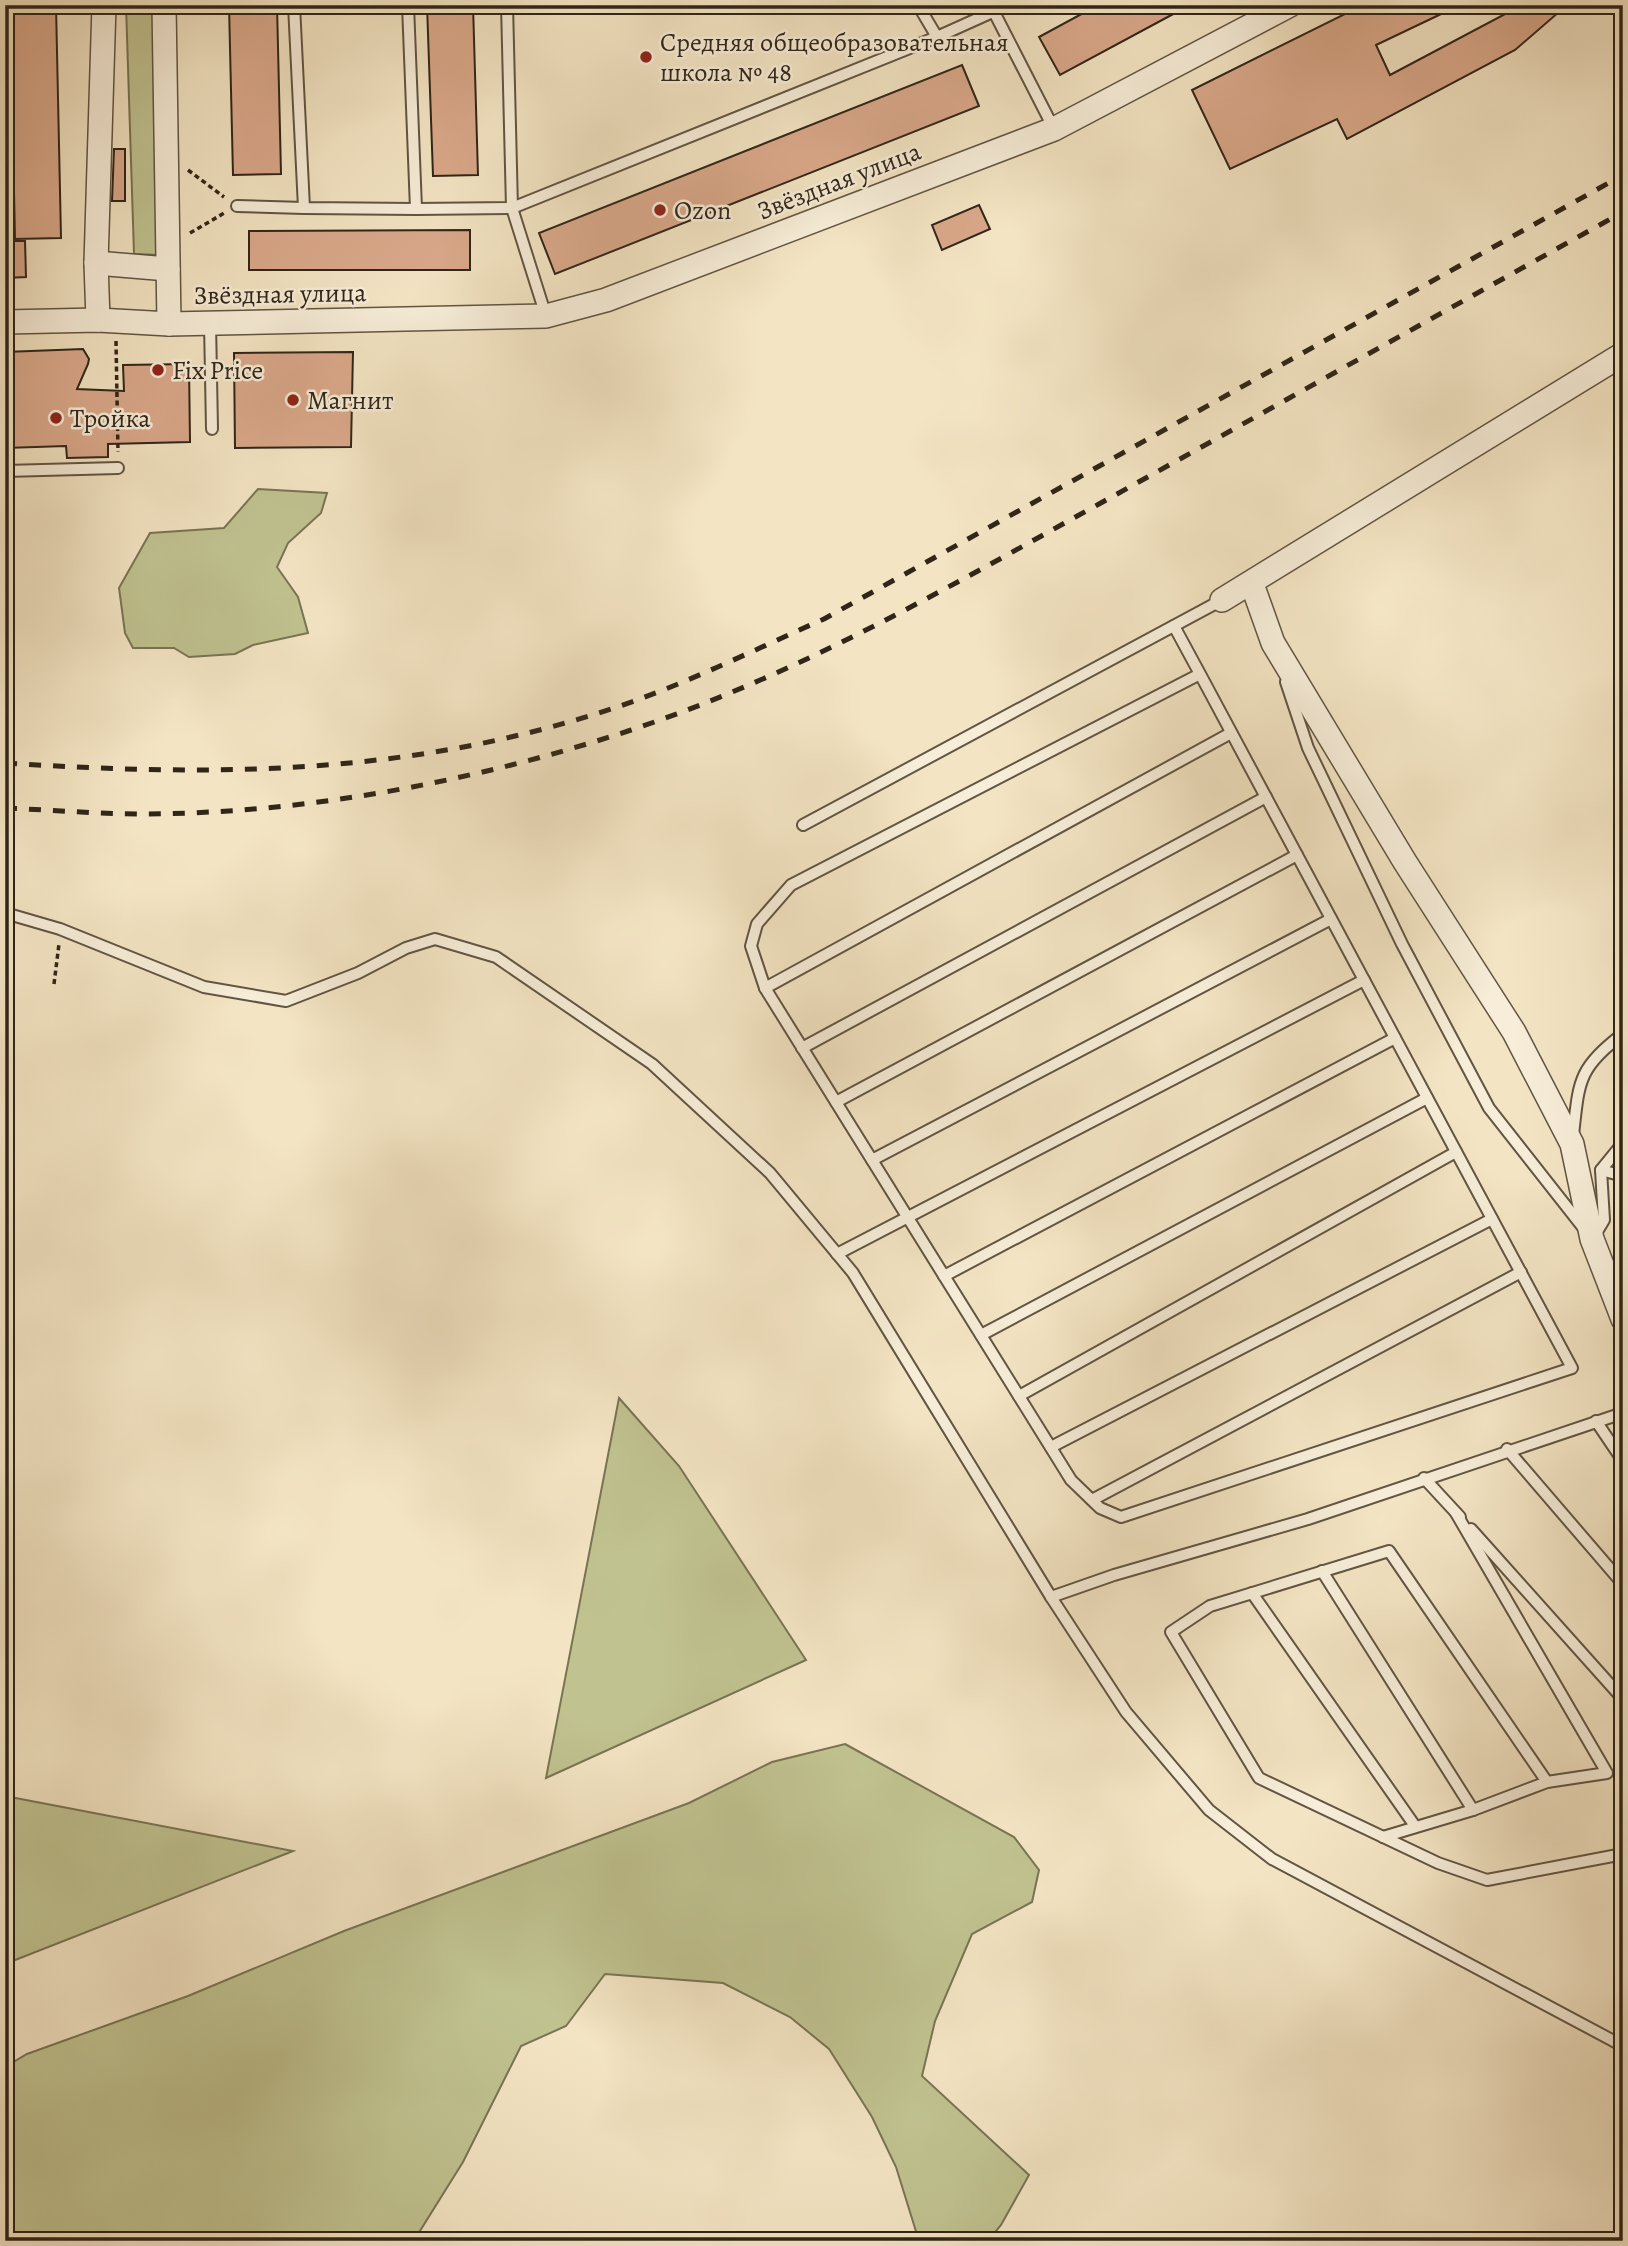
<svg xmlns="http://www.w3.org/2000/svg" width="1628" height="2246" viewBox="0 0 1628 2246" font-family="Alegreya,serif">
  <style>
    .green { fill: #c0c290; stroke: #787454; stroke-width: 2 }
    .building { fill: #d9a88a; stroke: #302518; stroke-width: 2 }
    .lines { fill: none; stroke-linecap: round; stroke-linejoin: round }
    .lane-casing { stroke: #615543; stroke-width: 14 }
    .street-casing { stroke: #615543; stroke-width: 26 }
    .path { stroke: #302518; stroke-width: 3.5; stroke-dasharray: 5 3.5; stroke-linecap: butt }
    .lane { stroke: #f7edd8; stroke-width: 10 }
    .street { stroke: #f7edd8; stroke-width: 23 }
    .rail { stroke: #302518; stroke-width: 5; stroke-dasharray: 12 12; stroke-linecap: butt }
    .poi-dot { fill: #8f2418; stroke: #f7edd8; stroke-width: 2.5 }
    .labels { text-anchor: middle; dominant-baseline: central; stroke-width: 5; stroke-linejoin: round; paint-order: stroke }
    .poi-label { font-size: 26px; fill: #302518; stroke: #f7edd8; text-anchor: start }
    .street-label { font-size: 26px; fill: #302518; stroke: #f7edd8 }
  </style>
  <rect width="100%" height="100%" fill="#f3e4c3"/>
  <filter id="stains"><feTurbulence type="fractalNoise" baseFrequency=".00286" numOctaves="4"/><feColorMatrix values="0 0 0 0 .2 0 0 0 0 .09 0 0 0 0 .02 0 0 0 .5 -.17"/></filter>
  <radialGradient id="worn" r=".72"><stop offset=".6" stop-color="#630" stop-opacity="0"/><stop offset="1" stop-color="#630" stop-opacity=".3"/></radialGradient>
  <g class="green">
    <path d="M126,5h29l5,250 -26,-1z"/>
    <path d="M258,489l69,4 -6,20 -33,30 -11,24 21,30 10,36 -55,12 -18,9 -46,3 -15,-9h-41l-8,-15 -6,-45 31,-55 74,-5z"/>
    <path d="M619,1398l60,68 127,194 -260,118z"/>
    <path d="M845,1744l169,93 25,33 -7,32 -60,32 -37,87 -13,55 107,99 -28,50 -13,16h-69l-23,-74 -24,-50 -43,-68 -39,-32 -67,-34 -118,-9 -39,52 -45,20 -58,116 -45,72 -10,7h-403v-174l22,-13 161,-58 156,-65 345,-128 83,-41z"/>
    <path d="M5,1796l288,55 -288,113z"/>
  </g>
  <g class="building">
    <path d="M10,5h46l5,233 -46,1z"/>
    <path d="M229,5h48l4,169 -48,1z"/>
    <path d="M427,5h46l5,170 -45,1z"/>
    <path d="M1098,5h92l-130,70 -21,-38z"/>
    <path d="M1363,5h97l-84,40 14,30 132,-70h45l-52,45 -168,89 -10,-20 -107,50 -38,-79z"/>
    <path d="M962,65l17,41 -424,168 -16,-41z"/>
    <path d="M114,149h11v52h-13z"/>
    <path d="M979,205l11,24 -48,21 -10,-25z"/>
    <path d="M470,230v40h-221v-39z"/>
    <path d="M5,241h20l1,36 -21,1z"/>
    <path d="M83,349l6,10 -1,5 -11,25 47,2 -1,-26 66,-1 1,78 -82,2v13l-41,1 -1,-12 -61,2v-96z"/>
    <path d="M353,352l-2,95 -116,1 -1,-95z"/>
  </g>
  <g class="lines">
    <defs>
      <g id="lane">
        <path d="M294,5l10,203 112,1"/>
        <path d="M408,5l8,204 96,-1 425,-171 71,-32"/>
        <path d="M507,5l5,203 34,108"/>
        <path d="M918,5l19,32"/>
        <path d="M994,12l60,117"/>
        <path d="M237,206l67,2"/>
        <path d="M210,323l2,106"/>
        <path d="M5,471l113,-3"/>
        <path d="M1174,626l26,48 372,694 -451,149 -21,-9 -29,-28 -306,-492 -14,-42 6,-22 34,-39 409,-211"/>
        <path d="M1286,682l22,66 94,196 87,164 96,122"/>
        <path d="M803,825l419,-225"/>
        <path d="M5,913l55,16 144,58 82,14 72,-28 48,-25 29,-9 61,18 156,107 118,109 83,100 198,324 75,115 83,98 63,49 351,187"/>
        <path d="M765,988l466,-255"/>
        <path d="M802,1048l464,-251"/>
        <path d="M836,1102l461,-247"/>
        <path d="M1573,1135c6,-52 4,-67 50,-101"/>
        <path d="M872,1160l459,-241"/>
        <path d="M1601,1170l22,6"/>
        <path d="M1595,1235l9,-15 -3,-50 22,-27"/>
        <path d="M837,1254l527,-274"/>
        <path d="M944,1276l451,-238"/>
        <path d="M981,1335l446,-237"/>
        <path d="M1019,1396l437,-244"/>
        <path d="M1596,1421l27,40"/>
        <path d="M1051,1447l441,-228"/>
        <path d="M1507,1449l116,135"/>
        <path d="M1424,1478l36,39"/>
        <path d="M1092,1500l429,-228"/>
        <path d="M1471,1529l152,170"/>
        <path d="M1322,1571l151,239"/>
        <path d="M1252,1593l163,233"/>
        <path d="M1051,1597l63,-22 194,-56 309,-104 6,-9"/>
        <path d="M1547,1782l-158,-231 -179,55 -39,26 88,146 179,85 49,17 136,-26"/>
        <path d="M1383,1837l90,-27 74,-28 60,-9 -151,-260"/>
      </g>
      <g id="street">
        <path d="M164,5l5,319"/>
        <path d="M96,263l72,6"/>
        <path d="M98,320l-2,-57 8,-258"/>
        <path d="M5,322l93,-2 71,4 377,-8 60,-16 448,-171 236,-124"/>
        <path d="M1252,584l21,59 132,219 109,170 58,112 20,95 31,80"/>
        <path d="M1222,600l401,-246"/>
      </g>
    </defs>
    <use href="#lane" class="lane-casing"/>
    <use href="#street" class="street-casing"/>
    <g class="path">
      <path d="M188,170l36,27"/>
      <path d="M190,233l36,-21"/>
      <path d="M116,341l2,111"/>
      <path d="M54,984l5,-40"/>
    </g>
    <use href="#lane" class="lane"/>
    <use href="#street" class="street"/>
    <g class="rail">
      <path d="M5,763c201,13 389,13 584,-47 81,-24 158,-63 235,-97l799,-444"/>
      <path d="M5,808c47,2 94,6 141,6 163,-1 331,-33 485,-84 166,-55 316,-142 468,-226 175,-97 349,-195 524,-292"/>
    </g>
  </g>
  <g class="poi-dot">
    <circle cx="646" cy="57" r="7"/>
    <circle cx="660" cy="210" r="7"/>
    <circle cx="158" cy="370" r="7"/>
    <circle cx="293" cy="400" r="7"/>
    <circle cx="56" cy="418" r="7"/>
  </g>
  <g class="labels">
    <g class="poi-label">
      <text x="660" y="42">Средняя общеобразовательная<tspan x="660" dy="30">школа № 48</tspan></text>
      <text x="674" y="210">Ozon</text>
      <text x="172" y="370">Fix Price</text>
      <text x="307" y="400">Магнит</text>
      <text x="70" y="418">Тройка</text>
    </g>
    <g class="street-label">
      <text transform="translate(839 181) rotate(-21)">Звёздная улица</text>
      <text transform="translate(280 294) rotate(-1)">Звёздная улица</text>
    </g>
  </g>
  <rect width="1628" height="2246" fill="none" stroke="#f3e4c3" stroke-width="28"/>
  <rect x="7" y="7" width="1614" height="2232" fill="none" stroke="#302518" stroke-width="3.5"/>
  <rect x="14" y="14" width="1600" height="2218" fill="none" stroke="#302518" stroke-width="2"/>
  <rect width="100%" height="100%" filter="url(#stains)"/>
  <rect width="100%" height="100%" fill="url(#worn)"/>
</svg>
